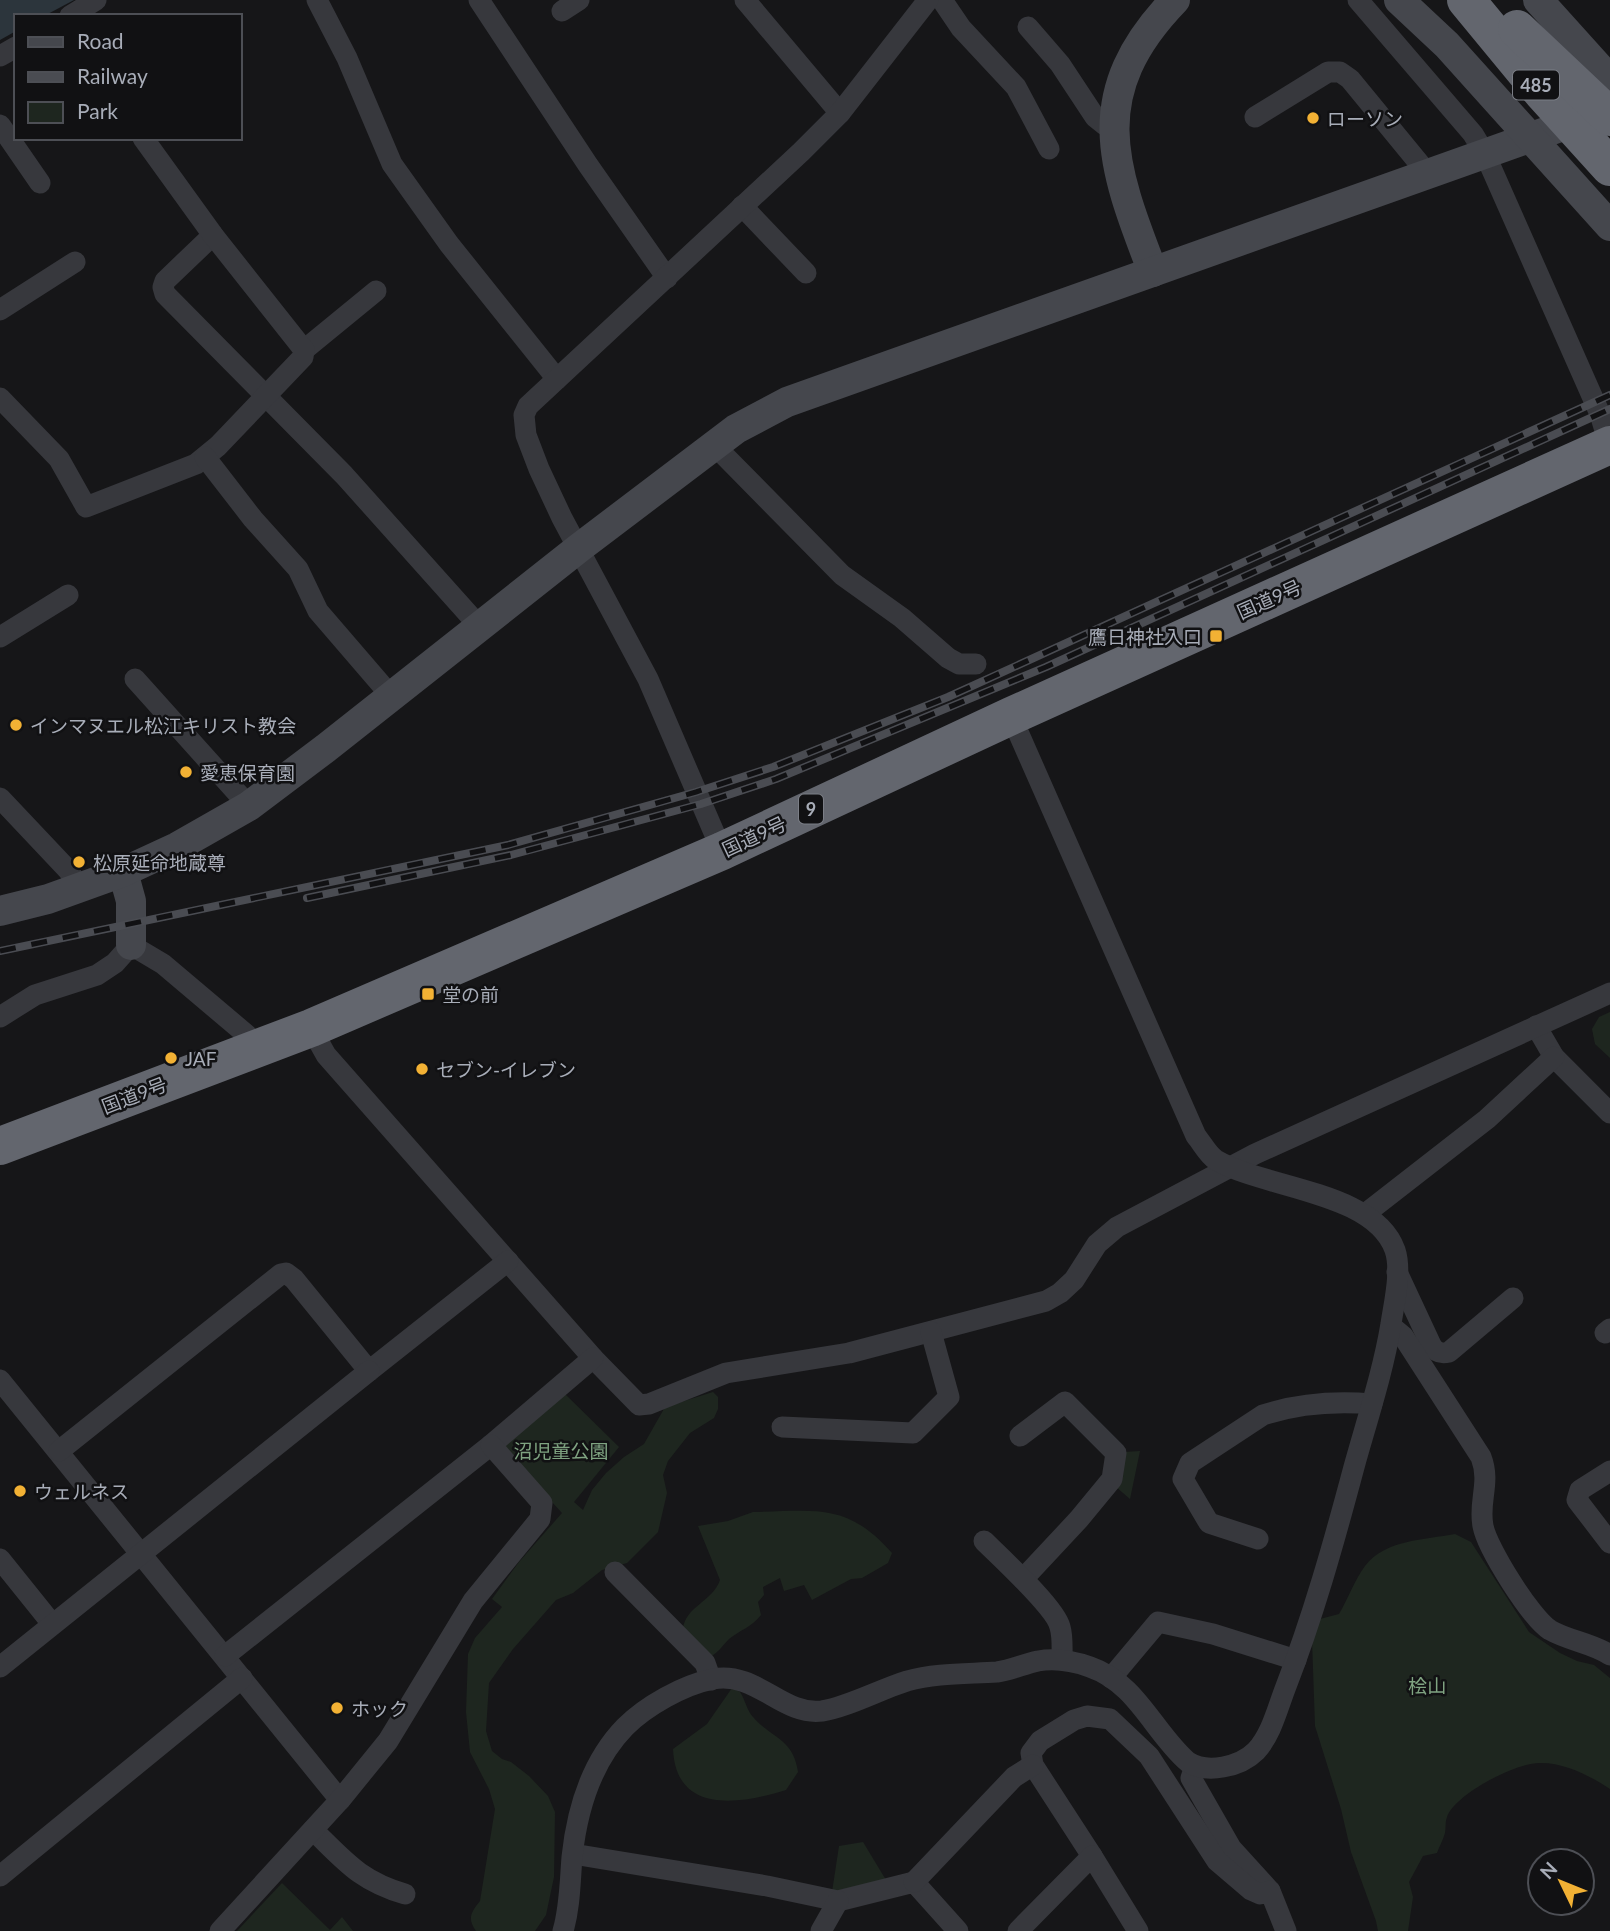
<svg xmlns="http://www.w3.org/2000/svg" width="1610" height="1931" viewBox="0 0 1610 1931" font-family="Lato,'Noto Sans JP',sans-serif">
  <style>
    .green { fill: #1e261f }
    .water { fill: #2c353c }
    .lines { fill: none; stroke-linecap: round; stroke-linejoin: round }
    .street { stroke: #37383d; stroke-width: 21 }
    .secondary { stroke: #45474d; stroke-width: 30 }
    .highway { stroke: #63666e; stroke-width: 38 }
    .rail-casing { stroke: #4a4c52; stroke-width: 8 }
    .rail { stroke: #111113; stroke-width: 5; stroke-dasharray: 16; stroke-linecap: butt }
    .secondary-bridge { stroke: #45474d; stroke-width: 30 }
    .highway-bridge { stroke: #63666e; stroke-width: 38 }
    .poi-dot { fill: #f2b134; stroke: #111113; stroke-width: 2.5 }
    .labels { text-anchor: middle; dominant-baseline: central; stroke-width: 5; stroke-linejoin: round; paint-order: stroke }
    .shield { fill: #111113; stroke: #7b7e86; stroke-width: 2 }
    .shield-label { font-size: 18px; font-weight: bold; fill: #a8adb8 }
    .poi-label { font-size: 19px; fill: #a8adb8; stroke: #111113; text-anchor: start }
    .street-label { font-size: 19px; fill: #a8adb8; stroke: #111113 }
    .park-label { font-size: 19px; fill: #7fa381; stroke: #111113 }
  </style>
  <rect width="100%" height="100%" fill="#161618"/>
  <g class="green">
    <path d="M1610,1012v46l-15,-14 -3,-15 7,-12z"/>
    <path d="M713,1392l5,5v12l-4,9 -24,15 -22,28 -5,14 4,18 -9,39 -31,31 -25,7 -29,23 -17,7 -43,49 -24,34 -3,48 6,20 10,8 9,3 18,14 19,20 7,16 -1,65 -8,38 -11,16h-59c-9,-12 -5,-19 4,-30l15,-92 -6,-20 -19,-37 -4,-40 2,-58 7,-16 27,-31 -10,-8 27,-37 43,-49 -61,-67 63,-53 55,54 -45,55 9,8 9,-20 14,-17 18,-16 20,-13 21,-37z"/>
    <path d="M1140,1451l-10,48 -15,-13 8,-9 1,-25z"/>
    <path d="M753,1512c63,-1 94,-10 139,41l-4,10 -26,15 -11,1 -39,21 -8,-15 -20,6 -4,-13 -17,9 1,8 -6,7 3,13c-9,12 -21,15 -32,24 -8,8 -11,15 -22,19l-24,-29c2,-22 30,-28 37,-49l-22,-54 30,-5z"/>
    <path d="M1455,1534l16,8 58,90 31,21 17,8 17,4 16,13v111c-19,-13 -47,-27 -71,-26 -23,0 -84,31 -92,54 -2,5 -1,11 -2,16 -2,7 -6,14 -8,20l-14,3 -14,26 4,15 -5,34h-30l-2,-10 -25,-69 -10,-43 -26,-83 -3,-86 8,-21 19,-5c9,-15 16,-35 26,-48 21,-27 60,-26 90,-32z"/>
    <path d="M732,1688l8,4c5,7 7,19 13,25 19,22 40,21 45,55l-12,18c-46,14 -110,25 -113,-41l34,-25z"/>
    <path d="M863,1842l23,38 -54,12 7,-46z"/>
    <path d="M282,1883l48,47 12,-13 11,14h-116z"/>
  </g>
  <path class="water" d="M0,0h74l-30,16h-28v15l-16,9z"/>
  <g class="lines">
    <g class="street">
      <path d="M317,0l30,58 45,106 57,80 108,135"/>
      <path d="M479,0l109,165 79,113"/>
      <path d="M745,0l95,113"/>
      <path d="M942,0l19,28 55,59 33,62"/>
      <path d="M1358,0l115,134 12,20 115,260 10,33"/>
      <path d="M562,11l17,-11"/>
      <path d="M70,16l26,-16"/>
      <path d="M1028,27l32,37 35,53 10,8h8"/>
      <path d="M0,56l16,-9"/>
      <path d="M1255,117l73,-45h12l10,7 78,95"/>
      <path d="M0,125l40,58"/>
      <path d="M742,206l64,67"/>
      <path d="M213,235l-48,46 -2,6 2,7 179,181 136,152"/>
      <path d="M0,310l75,-48"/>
      <path d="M304,350l72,-59"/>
      <path d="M0,398l59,61 27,48 110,-43 22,-18 85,-89 1,-7 -91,-115 -70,-97"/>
      <path d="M714,445l128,130 60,43 46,40 11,6h17"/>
      <path d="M205,457l48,62 45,50 20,42 74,86"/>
      <path d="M0,637l68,-42"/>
      <path d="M135,679l114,127"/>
      <path d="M0,798l68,72 12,18"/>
      <path d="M722,851l-74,-172 -86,-161 -23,-49 -13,-34 -2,-20 4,-9 273,-254 39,-39 88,-113"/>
      <path d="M0,1017l35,-22 62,-20 18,-12 16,-18 32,19 84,71 10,14"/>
      <path d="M1536,1026l18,31 56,56"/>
      <path d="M311,1028l15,27 267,303 46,47 10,-1 77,-31 123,-20 197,-52 14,-8 14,-13 23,-36 20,-17 138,-73 355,-161"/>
      <path d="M1365,1214l122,-95 67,-62"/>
      <path d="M1397,1272l34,73c5,8 10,9 18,7l64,-54"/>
      <path d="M1391,1326l12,10 78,121c10,26 -3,44 2,69 4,22 48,92 67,104 19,11 42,13 60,25"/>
      <path d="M1605,1333l5,-4"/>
      <path d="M0,1380l340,420"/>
      <path d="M782,1427l131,6 36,-36 -18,-65"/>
      <path d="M1020,1436l45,-34 51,51 -4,26 -33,40 -56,60"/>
      <path d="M59,1451l222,-177 5,-1 8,6 75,92 139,-110"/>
      <path d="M1610,1471l-30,19 -3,10 33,43"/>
      <path d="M1258,1539l-49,-16 -26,-44 7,-16 73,-48c34,-11 73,-14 109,-11"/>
      <path d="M984,1541c16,16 72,67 76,86 3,10 2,22 2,33"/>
      <path d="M0,1559l49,61"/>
      <path d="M615,1572l90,91 6,17"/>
      <path d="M225,1656l266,-211 102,-87"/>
      <path d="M0,1667l369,-296"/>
      <path d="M1111,1678l47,-56 55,12 83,26"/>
      <path d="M1195,1766l-4,12 40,70 39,43"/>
      <path d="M313,1830c32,31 47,51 92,64"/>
      <path d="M573,1854l194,32 71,15 76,-19 44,49"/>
      <path d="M1092,1856l-59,-91 -2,-12 9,-12 34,-21 13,-4 23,3 39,37 68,105 34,29 9,4 10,-3 16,40"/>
      <path d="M0,1876l242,-198"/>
      <path d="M914,1882l100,-105 19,-12"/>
      <path d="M220,1931l120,-131 48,-59 85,-140 67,-82 2,-16 -51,-58"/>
      <path d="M563,1931c7,-24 7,-49 9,-74 5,-47 19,-95 53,-130 21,-21 58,-42 88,-48 44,-8 69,37 109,32 26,-4 59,-22 85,-30 29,-8 60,-7 90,-9 14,-2 27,-8 41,-11 18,-3 35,0 52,6 47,16 64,66 98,95 19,12 52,5 68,-11 15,-16 21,-41 29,-62 28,-72 49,-147 69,-222 13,-47 29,-95 37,-143 3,-21 11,-53 4,-74 -21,-59 -130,-61 -179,-90 -8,-5 -14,-17 -20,-24l-185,-420"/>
      <path d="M821,1931l17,-30"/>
      <path d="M1018,1931l74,-75 46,75"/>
    </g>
    <g class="secondary">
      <path d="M1538,0l72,80"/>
      <path d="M1153,272c-42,-108 -68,-179 22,-272"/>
      <path d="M123,872l8,29v44"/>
      <path d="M0,911l48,-12 75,-27 54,-25 72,-41 77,-58 253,-200 157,-119 51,-27 101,-36 700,-249"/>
    </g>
    <path class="highway" d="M0,1146l311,-118 411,-177 289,-135 599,-271"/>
    <defs>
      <g id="rail">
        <path d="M307,898l204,-43 190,-51 75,-25 270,-112 564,-258"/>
        <path d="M0,951l508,-106 188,-53 77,-25 175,-70 662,-302"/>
      </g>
    </defs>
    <use href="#rail" class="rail-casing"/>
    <use href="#rail" class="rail"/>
    <path class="secondary-bridge" d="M1399,0l48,45 163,181"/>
    <g class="highway-bridge">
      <path d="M1466,0l76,92 68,75"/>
      <path d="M1517,29l93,88"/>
    </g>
  </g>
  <g class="poi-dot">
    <circle cx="1313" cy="118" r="7"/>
    <rect x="1209" y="629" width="14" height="14" rx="3.5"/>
    <circle cx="16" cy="725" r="7"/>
    <circle cx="186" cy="772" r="7"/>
    <circle cx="79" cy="862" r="7"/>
    <rect x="421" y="987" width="14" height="14" rx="3.5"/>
    <circle cx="171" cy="1058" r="7"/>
    <circle cx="422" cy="1069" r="7"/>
    <circle cx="20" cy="1491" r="7"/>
    <circle cx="337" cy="1708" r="7"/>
  </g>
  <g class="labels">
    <g class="shield">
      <rect x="1513" y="70.5" width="46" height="29" rx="5"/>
      <rect x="799" y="794.5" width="24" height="29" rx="5"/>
    </g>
    <g class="shield-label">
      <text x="1536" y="85">485</text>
      <text x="811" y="809">9</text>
    </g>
    <g class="poi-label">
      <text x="1327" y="118">ローソン</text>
      <text x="1202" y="636" text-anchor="end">鷹日神社入口</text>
      <text x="30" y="725">インマヌエル松江キリスト教会</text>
      <text x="200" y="772">愛恵保育園</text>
      <text x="93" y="862">松原延命地蔵尊</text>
      <text x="442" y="994">堂の前</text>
      <text x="185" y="1058">JAF</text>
      <text x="436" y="1069">セブン-イレブン</text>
      <text x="34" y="1491">ウェルネス</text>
      <text x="351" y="1708">ホック</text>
    </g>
    <g class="street-label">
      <text transform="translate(1269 599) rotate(-24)">国道9号</text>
      <text transform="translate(754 836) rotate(-25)">国道9号</text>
      <text transform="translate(134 1095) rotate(-21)">国道9号</text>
    </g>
    <g class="park-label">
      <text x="561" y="1450">沼児童公園</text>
      <text x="1427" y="1685">桧山</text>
    </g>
  </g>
  <rect x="14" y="14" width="228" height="126" fill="#111113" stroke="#4d4f55" stroke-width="2"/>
  <rect x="28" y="37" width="35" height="10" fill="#45474d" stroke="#4d4f55" stroke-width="2"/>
  <text x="77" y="49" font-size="21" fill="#a8adb8">Road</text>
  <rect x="28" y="72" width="35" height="10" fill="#4a4c52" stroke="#4d4f55" stroke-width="2"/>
  <text x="77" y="84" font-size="21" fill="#a8adb8">Railway</text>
  <rect x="28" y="102" width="35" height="21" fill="#1e261f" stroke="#4d4f55" stroke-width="2"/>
  <text x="77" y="119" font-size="21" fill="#a8adb8">Park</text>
  <g transform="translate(1561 1882) rotate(313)"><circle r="33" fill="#111113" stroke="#4d4f55" stroke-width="2"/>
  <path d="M0-5L12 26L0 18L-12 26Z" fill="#f2b134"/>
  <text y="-10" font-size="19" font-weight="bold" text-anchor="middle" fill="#a8adb8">N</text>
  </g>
</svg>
